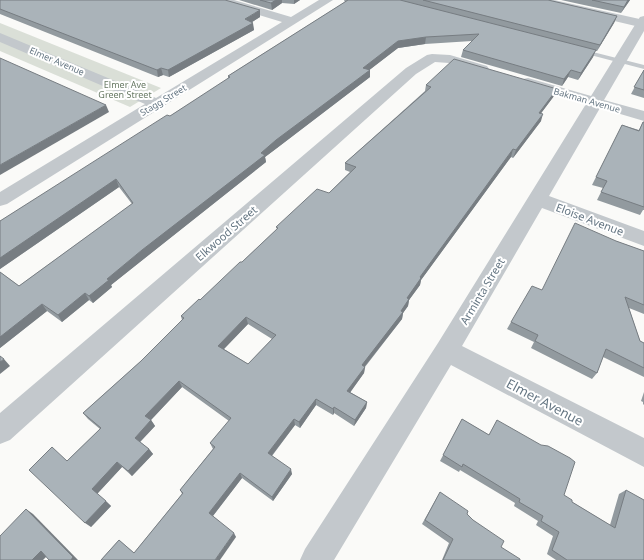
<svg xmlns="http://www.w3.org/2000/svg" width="644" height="560" viewBox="0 0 644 560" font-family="'Noto Sans',sans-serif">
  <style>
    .green { fill: #dadfd7 }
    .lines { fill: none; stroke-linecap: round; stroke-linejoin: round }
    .service { fill: #c3c8cc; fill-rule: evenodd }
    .minor { fill: #c3c8cc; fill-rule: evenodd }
    .tertiary { fill: #c3c8cc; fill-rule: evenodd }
    .wall { fill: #929a9f; fill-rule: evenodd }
    .shaded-wall { fill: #777d82 }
    .building { fill: #aab3b9; stroke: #777d82; fill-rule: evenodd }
    .labels { text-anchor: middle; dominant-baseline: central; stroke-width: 4; stroke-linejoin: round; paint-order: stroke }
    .far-street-label { font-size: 9px; fill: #657683; stroke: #fff }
    .far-park-label { font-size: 9px; fill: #687a64; stroke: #fff }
    .street-label { font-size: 11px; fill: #657683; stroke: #fff }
    .near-street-label { font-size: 13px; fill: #657683; stroke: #fff }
  </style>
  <rect width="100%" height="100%" fill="#fafaf8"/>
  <path class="green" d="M0,23l161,65 -31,19 -130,-56z"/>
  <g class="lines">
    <path class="service" d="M581,49l63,16v4l-65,-17 -1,-1z"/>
    <g class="minor">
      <path d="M215,0h19l57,17 28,-17h14l-326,204 -7,2v-14l145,-88 -145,-62v-9l156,65 126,-76 -65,-20z"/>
      <path d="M644,16v15l-40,69 40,11v10l-44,-13 -51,88 95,35v15l-102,-38 -80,138 182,92v29l-193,-102 -117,195h-34l5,-11 133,-206 148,-239 -63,-19 -2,-3 2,-3 5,-1 63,18 47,-76 2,-3z"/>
      <path d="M432,54l18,1 37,11 2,3 -2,3 -5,1 -33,-10 -14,-1 -19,12 -406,366 -10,4v-31l406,-345 21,-13z"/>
    </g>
    <path class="tertiary" d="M532,0h22l90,20v8l-106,-25 -4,-1z"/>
  </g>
  <g class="wall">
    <path d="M0,0l260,17 -8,5 2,8 -85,47 -6,-2 -5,2 -158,-63z"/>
    <path d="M239,0h61l-6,4 -12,-1 -10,7z"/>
    <path d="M344,0h204l69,16 -3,7 -17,28h-2l-2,6 -15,23 -10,-3 -6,9 -101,-29 2,-7 9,-9 -47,3 -27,4 -29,22 1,7 -93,71 -12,9 1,5 -121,96 -34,27 1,2 -19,16 -4,-3 -27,22 -15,-11 -47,37v-76l19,14 113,-82 -13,-17 -119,82v-48l170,-105 58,-37v-3l117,-74z"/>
    <path d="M561,0h69l-9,13z"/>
    <path d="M644,70v28l-13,-4z"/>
    <path d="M426,85l131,4 -3,7 -13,17v8l-28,37 -2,-1 -90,123 -1,5 -11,15 -1,6 -5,7 -1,6 -37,48 -1,6 -14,19 17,10 -1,6 -12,18 -20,-13 -1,2 -17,-10 -16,23 -5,-3 -23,31 20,18 -19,27 -31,-23 -29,38 23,21 -135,23 18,-20 15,13 48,-59 -2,-4 33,-41 -3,-6 19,-22 -47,-34 -31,33 4,6 -15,16 9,7 4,5 -21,22 -10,-9 -25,27 14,12 -20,21 -24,-66 33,-32 -12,-10 -5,-6 58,-52 41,-41 -1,-4 19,-16 42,-38 35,-33 -1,-2 53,-34 21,-21 -5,-2v-7l80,-72zM248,324l24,15 -24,25 -24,-15z"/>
    <path d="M643,122h1v88h-1l-3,5 -43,-15 6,-12 -11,-3 30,-60 17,5z"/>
    <path d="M616,241l28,10v63l-15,-6 11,33 4,2v34l-41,-20 -6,16 -5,6 -61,-31 3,-6 -27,-13 4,-7z"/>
    <path d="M644,392v13l-1,-1v-2l-2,-1z"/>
    <path d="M462,419l27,16 8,-15 67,75 8,7 38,23 9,-31 7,-4 18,70h-88l-9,-6 6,-18 -17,-11 2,-4 -24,-15 1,-3 -55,-33 -1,2 -19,-11z"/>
    <path d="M440,492l27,22 34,33 19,13h-78l7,-17 -27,-19z"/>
  </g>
  <g class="shaded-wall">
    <path d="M276,0h6v3l-10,7 -1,-7z"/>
    <path d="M294,0h6l-6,4z"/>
    <path d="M628,0h2l-9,13 3,-6z"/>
    <path d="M260,10v7l-14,9 -1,-7z"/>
    <path d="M617,16l-3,7 -17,28 3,-6z"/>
    <path d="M253,23l1,7 -85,47 -1,-7z"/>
    <path d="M426,37l-1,7 -27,4 -35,27v-7l35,-27z"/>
    <path d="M596,50l-3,7 -15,23 3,-7z"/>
    <path d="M161,68l2,7 -5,2 -1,-7z"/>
    <path d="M370,70v7l-93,71 -12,9 1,5 -121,96 -34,27 1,2 -19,16 -4,-7 18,-17 169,-139z"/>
    <path d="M571,70l-3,7 -6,9 2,-7z"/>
    <path d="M557,89l-3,7 -18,24 3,-7z"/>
    <path d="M106,105l3,7 -109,63v-10z"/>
    <path d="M543,114l-2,7 -28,37 3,-8z"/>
    <path d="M513,149l-2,8 -90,123 -1,5 -11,15 -1,6 -5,7 -1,6 -41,52 1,-6 39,-54 6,-13 13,-21z"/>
    <path d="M116,179l3,8 -119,82v-11z"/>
    <path d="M85,293l4,7 -27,22 -4,-7z"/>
    <path d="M42,304l5,7 -47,37v-11z"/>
    <path d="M246,317l2,7 -28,29 -2,-7z"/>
    <path d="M4,359l6,7 -10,8v-12z"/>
    <path d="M365,367l-1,6 -17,24v-6z"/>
    <path d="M179,381l3,6 -33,35 -4,-6z"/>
    <path d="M316,399v6l-16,23 -1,-6z"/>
    <path d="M367,402l-1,6 -12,18 1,-6z"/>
    <path d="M334,407v6l-1,2v-6z"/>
    <path d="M294,419l1,6 -26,34 -1,-6z"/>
    <path d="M151,420l4,6 -16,17 -4,-5z"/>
    <path d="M149,449l4,5 -21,22 -4,-5z"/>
    <path d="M117,462l5,5 -25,27 -5,-5z"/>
    <path d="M291,469l1,5 -19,27 -1,-4z"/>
    <path d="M240,473l2,5 -30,39 -3,-4z"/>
    <path d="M106,501l5,5 -20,21 -6,-4z"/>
    <path d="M26,509l7,5 45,46h-7z"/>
    <path d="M234,533l2,4 -16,23h-5z"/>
    <path d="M41,551l7,4 -5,5h-11z"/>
  </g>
  <g class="building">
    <path d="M0,0h225l35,10 -15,9 8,4 -85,47 -7,-2 -4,2 -157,-61z"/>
    <path d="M260,0h16l-5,3z"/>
    <path d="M348,0h52l196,50 -15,23 -10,-3 -7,9 -101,-29 16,-16 -53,3 -28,4 -35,27 7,2 -94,70 -15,13 4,2 -123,95 -35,29 2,1 -20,16 -4,-3 -27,22 -16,-11 -42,33v-65l19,14 114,-83 -17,-24 -116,79v-37l167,-106 3,1 60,-39 -2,-1z"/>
    <path d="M423,0h125l69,16 -17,29z"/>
    <path d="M592,0h36l-4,7z"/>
    <path d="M0,58l106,47 -106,60z"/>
    <path d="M454,59l103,30 -18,24 4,1 -27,36 -3,-1 -93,128 1,1 -14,20 2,1 -8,12 2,1 -41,53 3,2 -18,24 20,11 -12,18 -21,-13 -1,2 -17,-10 -17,23 -5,-3 -26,34 23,16 -19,28 -32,-24 -31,40 25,20 -19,27h-114l18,-20 15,13 49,-60 -3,-3 35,-43 -5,-4 21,-25 -52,-37 -34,35 6,4 -16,18 14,11 -21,22 -11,-9 -25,27 14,12 -21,22 -56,-53 23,-23 15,14 34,-33 -18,-15 58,-52 43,-43 -3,-2 18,-17 1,1 40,-38h2l36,-34 -2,-1 41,-38 12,4 27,-26 -11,-4 86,-76 -5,-2zM246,317l30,18 -28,29 -30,-18z"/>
    <path d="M644,70v20l-10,-3z"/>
    <path d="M643,122h1v85l-43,-15 6,-11 -11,-4 26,-52 17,6z"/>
    <path d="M575,223l41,18 28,10v54l-19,-8 15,44 4,2v25l-38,-19 -9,24 -62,-32 3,-6 -27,-13 21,-36 10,4z"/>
    <path d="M0,356l4,3 -4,3z"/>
    <path d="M462,419l27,16 8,-15 44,25 7,1 22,12 5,4 -11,33 8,5v2l43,26 11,-38 18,10v60h-77l-15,-10 7,-18 -18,-11 2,-5 -24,-14 1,-3 -57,-35 -1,3 -19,-12z"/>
    <path d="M440,492l28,19 -1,3 6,6 31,21 -3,6 19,12v1h-77l10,-21 -28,-19z"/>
    <path d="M26,509l47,48 -2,3h-22l-8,-9 -9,9h-32v-24z"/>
  </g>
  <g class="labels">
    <g class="far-street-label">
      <text transform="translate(57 61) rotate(23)">Elmer Avenue</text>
      <text transform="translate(163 100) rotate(-31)">Stagg Street</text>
      <text transform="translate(587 100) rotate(16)">Bakman Avenue</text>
    </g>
    <g class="far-park-label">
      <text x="125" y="84">Elmer Ave<tspan x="125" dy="10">Green Street</tspan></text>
    </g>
    <g class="street-label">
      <text transform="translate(590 219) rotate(21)">Eloise Avenue</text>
      <text transform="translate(226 233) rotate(-41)">Elkwood Street</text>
      <text transform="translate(482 291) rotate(-59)">Arminta Street</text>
    </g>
    <g class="near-street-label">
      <text transform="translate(545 402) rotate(28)">Elmer Avenue</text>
    </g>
  </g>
</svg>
